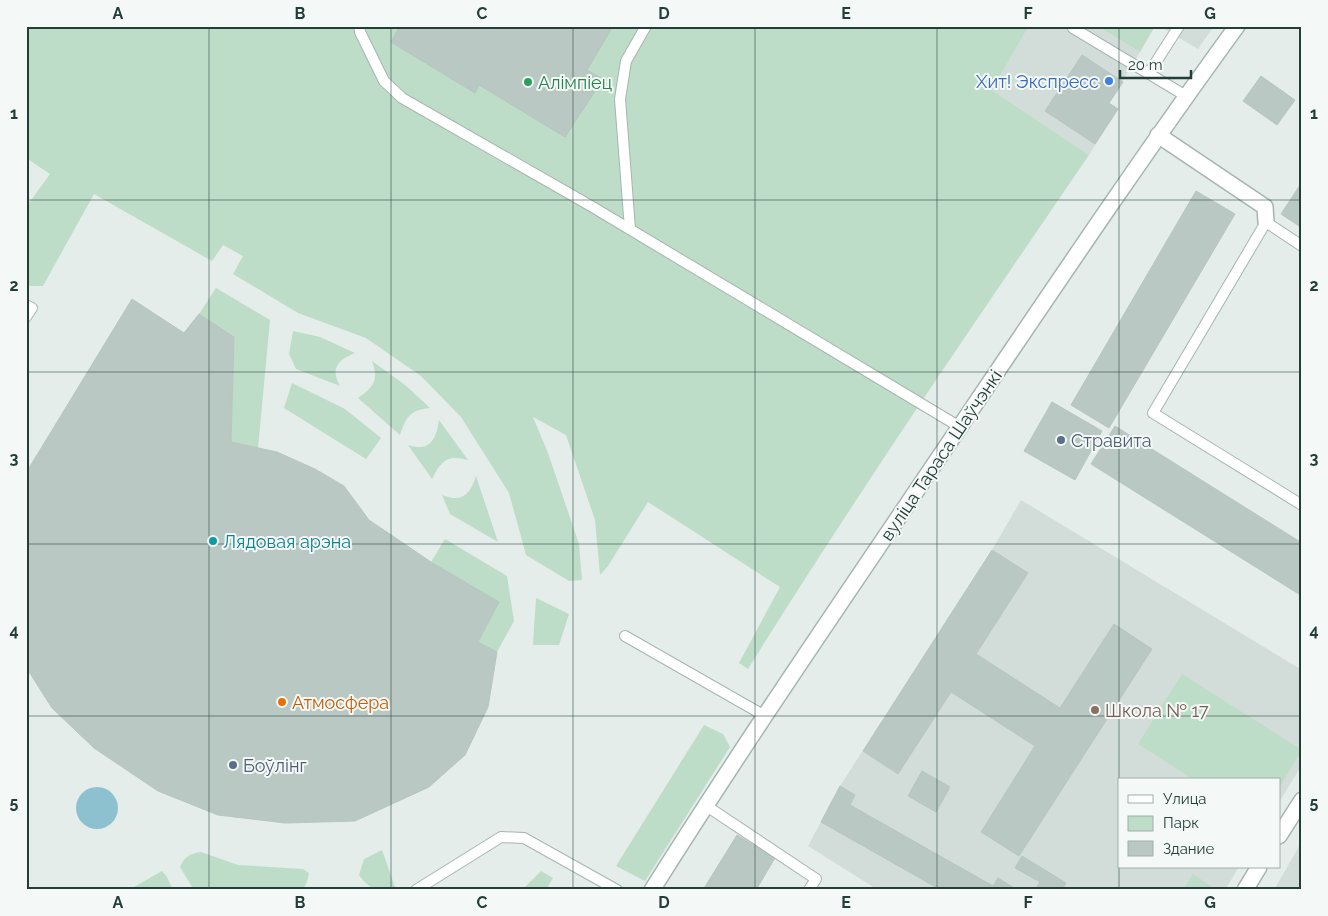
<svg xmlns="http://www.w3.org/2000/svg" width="1328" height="916" viewBox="0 0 1328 916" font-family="Raleway,sans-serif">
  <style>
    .built { fill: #d2ddd9 }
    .green { fill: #bdddc8 }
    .water { fill: #8dc1d0 }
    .building { fill: #b9c8c3; stroke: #b6c6c1 }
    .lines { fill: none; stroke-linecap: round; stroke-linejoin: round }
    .service-casing { stroke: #a6b5b1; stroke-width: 12 }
    .minor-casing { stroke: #a6b5b1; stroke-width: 18 }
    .tertiary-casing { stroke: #a6b5b1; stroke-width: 18 }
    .service { stroke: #fff; stroke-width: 10 }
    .minor { stroke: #fff; stroke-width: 15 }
    .tertiary { stroke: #fff; stroke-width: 15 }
    .grid { fill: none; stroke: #233e39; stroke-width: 1; stroke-opacity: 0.55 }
    .shop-dot { fill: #3f7fe0; stroke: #f4f9f7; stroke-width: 2 }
    .leisure-dot { fill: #2e9e5b; stroke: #f4f9f7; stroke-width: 2 }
    .service-dot { fill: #5c6f8a; stroke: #f4f9f7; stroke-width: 2 }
    .culture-dot { fill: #0f9aa8; stroke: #f4f9f7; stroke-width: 2 }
    .food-dot { fill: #e8710a; stroke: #f4f9f7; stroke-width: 2 }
    .education-dot { fill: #8d6e63; stroke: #f4f9f7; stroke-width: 2 }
    .labels { text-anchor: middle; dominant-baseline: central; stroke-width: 4; stroke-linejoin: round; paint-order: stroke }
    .shop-label { font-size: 18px; fill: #366cbe; stroke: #f4f9f7; text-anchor: end }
    .leisure-label { font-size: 18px; fill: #27864d; stroke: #f4f9f7; text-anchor: start }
    .service-label { font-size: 18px; fill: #4e5e75; stroke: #f4f9f7; text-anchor: start }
    .street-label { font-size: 18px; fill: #233e39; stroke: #f4f9f7 }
    .culture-label { font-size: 18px; fill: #0d838f; stroke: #f4f9f7; text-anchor: start }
    .food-label { font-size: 18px; fill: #c56008; stroke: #f4f9f7; text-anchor: start }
    .education-label { font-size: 18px; fill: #785e54; stroke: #f4f9f7; text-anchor: start }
    .neatline { fill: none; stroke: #233e39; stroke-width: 2 }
    .grid-label { font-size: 16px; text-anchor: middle; font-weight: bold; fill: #233e39 }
  </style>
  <rect width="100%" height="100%" fill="#e4edea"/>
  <g class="built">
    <path d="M1029,26h68l43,26 -31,51 9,6 -29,46 -97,-65z"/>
    <path d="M1159,26h55l-16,23z"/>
    <path d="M1021,500l281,170v95l-23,37v-22h-160v87h120l-14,23h-347l-70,-44 32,-60 152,-236z"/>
    <path d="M1302,841v49h-28z"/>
  </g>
  <g class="green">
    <path d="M26,26h1003l-37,64 97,65c-116,170 -232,339 -341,514l-9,-6 41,-76 -132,-85 -40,64 -8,9 -5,-55 -29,-85 -33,-18 15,36 31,91 3,36 -13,1 -43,-26 -17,-62 -48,-76 -40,-41 -55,-38 -68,-25 -65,-39 10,-18 -20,-11 -11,16 -118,-67 -51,92h-17v-79l24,-33 -24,-16z"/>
    <path d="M1097,26h58l-15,26z"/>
    <path d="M216,288l54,32 -12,128 -27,-6 3,-105 -35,-23z"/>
    <path d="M293,331l27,6 35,16c-17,7 -25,15 -15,33l-44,-17 -7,-15z"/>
    <path d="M372,361l33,24 25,23c-20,2 -24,9 -30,27l-42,-37c16,-11 21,-18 14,-37z"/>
    <path d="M292,383l53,26 36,29 -15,21 -82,-51z"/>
    <path d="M439,420l29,40c-21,-6 -27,1 -36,19l-24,-34c22,7 28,-5 31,-25z"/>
    <path d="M476,476l22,66 -48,-28 -8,-19c20,8 28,0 34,-19z"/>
    <path d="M445,539l62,37 7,45 -17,31 -19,-10 21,-40 -68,-40z"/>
    <path d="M536,598l33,16 -10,31h-26z"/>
    <path d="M1182,674l120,76 -23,38v-8h-85l-56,-36z"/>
    <path d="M704,725l19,9 7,13 -85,134 -29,-15z"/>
    <path d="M382,850l14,40c-18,0 -26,1 -37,-15l5,-16z"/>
    <path d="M201,852l37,13 65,4 6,4 -2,9 -4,8h-109l-14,-23c5,-11 9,-13 21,-15z"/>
    <path d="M162,871l5,6 6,13 -74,-1 35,-2z"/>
    <path d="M541,871l12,7 -7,12h-24z"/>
    <path d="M1193,874l22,15 -1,1h-31z"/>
  </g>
  <circle class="water" cx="97" cy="808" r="21"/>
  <g class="building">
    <path d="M400,26h213l-26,44 16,9 -38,58 -86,-52 -4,8 -84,-51z"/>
    <path d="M1082,55l41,27 -14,21 9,6 -23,35 -50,-33z"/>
    <path d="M1261,76l34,24 -18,25 -34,-24z"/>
    <path d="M1302,182v46l-21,-14z"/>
    <path d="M1196,191l39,23 -126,214 -38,-23z"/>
    <path d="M132,299l52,34 15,-19 35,23 -3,105 46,10 38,17 29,17 25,34 62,42 68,40 -21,40 19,10 -9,55 -23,48 -36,32 -74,34 -70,2 -67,-8 -60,-24 -64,-43 -42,-40 -26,-41v-194z"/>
    <path d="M1052,402l50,29 -27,49 -51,-29z"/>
    <path d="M1115,426l187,117v53l-211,-132z"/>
    <path d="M992,550l36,23 -52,81 84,54 54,-84 38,25 -133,207 -38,-24 54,-86 -84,-54 -53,82 -35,-23z"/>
    <path d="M922,771l28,16 -14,25 -28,-16z"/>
    <path d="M840,786l15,9 -5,10 143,81 5,-8 16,10 -1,2h-72l-120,-68z"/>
    <path d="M737,835l38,23 -19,32h-53z"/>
    <path d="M1022,856l44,27 -4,7h-27l5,-8 -25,-14z"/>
  </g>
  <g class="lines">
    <defs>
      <g id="service">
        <path d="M359,26l1,6 24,49 18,17 189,108 369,221"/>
        <path d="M1073,28l113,68"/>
        <path d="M1149,73l30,-47"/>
        <path d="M630,229l-10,-130 6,-38 20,-35"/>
        <path d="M1302,246l-36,-24 -113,191 149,92"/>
        <path d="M26,305l6,3 -6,9"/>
        <path d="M625,636l140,80"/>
        <path d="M705,805l111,74 -7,11"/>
        <path d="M416,890l85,-53 23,1 93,52"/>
      </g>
      <g id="minor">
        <path d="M1158,135l107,72 1,15"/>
        <path d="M1279,836l23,-36"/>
        <path d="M1245,890l14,-23"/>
      </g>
      <path id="tertiary" d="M652,890c93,-148 192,-292 290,-437 97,-143 193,-287 295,-427"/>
    </defs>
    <use href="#service" class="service-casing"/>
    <use href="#minor" class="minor-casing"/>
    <use href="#tertiary" class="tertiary-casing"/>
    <use href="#service" class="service"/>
    <use href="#minor" class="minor"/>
    <use href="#tertiary" class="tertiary"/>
  </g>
  <path class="grid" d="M209,26v864M391,26v864M573,26v864M755,26v864M937,26v864M1119,26v864M26,200h1276M26,372h1276M26,544h1276M26,716h1276"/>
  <circle class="shop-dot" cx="1109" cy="81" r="5"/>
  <circle class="leisure-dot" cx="528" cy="82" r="5"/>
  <g class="service-dot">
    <circle cx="1061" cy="440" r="5"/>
    <circle cx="233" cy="765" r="5"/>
  </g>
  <circle class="culture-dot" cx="213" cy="541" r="5"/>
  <circle class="food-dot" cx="282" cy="702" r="5"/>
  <circle class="education-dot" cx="1095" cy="710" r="5"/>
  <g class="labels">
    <g class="shop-label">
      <text x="1099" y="81">Хит! Экспресс</text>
    </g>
    <g class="leisure-label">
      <text x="538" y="82">Алімпіец</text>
    </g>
    <g class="service-label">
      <text x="1071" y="440">Стравита</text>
      <text x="243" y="765">Боўлінг</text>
    </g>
    <g class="street-label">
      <text transform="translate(941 455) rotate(-56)">вуліца Тараса Шаўчэнкі</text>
    </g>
    <g class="culture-label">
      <text x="223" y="541">Лядовая арэна</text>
    </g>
    <g class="food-label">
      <text x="292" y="702">Атмосфера</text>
    </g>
    <g class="education-label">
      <text x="1105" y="710">Школа № 17</text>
    </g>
  </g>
  <rect width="1328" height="916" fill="none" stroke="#f4f9f7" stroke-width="55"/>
  <rect x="1118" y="778" width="162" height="90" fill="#f4f9f7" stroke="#a0aeab"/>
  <rect x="1128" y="795" width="25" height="8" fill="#ffffff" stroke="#a0aeab"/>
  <text x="1163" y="804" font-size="15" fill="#233e39">Улица</text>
  <rect x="1128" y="816" width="25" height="15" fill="#bdddc8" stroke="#a0aeab"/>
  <text x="1163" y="828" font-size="15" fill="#233e39">Парк</text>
  <rect x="1128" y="841" width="25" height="15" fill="#b9c8c3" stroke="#a0aeab"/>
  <text x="1163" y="854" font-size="15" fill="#233e39">Здание</text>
  <path d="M1120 70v8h71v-8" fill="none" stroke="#233e39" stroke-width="2.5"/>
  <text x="1128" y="70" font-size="15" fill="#233e39" stroke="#f4f9f7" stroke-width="4" paint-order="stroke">20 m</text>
  <rect x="28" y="28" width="1272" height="860" class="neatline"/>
  <g class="grid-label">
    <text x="118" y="19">A</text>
    <text x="300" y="19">B</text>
    <text x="482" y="19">C</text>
    <text x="664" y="19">D</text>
    <text x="846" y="19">E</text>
    <text x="1028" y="19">F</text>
    <text x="1210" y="19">G</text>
    <text x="14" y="119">1</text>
    <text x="1314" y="119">1</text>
    <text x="14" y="291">2</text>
    <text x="1314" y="291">2</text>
    <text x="14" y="464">3</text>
    <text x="1314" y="464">3</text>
    <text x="14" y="636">4</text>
    <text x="1314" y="636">4</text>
    <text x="14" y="808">5</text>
    <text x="1314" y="808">5</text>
    <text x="118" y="908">A</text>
    <text x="300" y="908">B</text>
    <text x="482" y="908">C</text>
    <text x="664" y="908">D</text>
    <text x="846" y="908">E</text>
    <text x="1028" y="908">F</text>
    <text x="1210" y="908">G</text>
  </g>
</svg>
